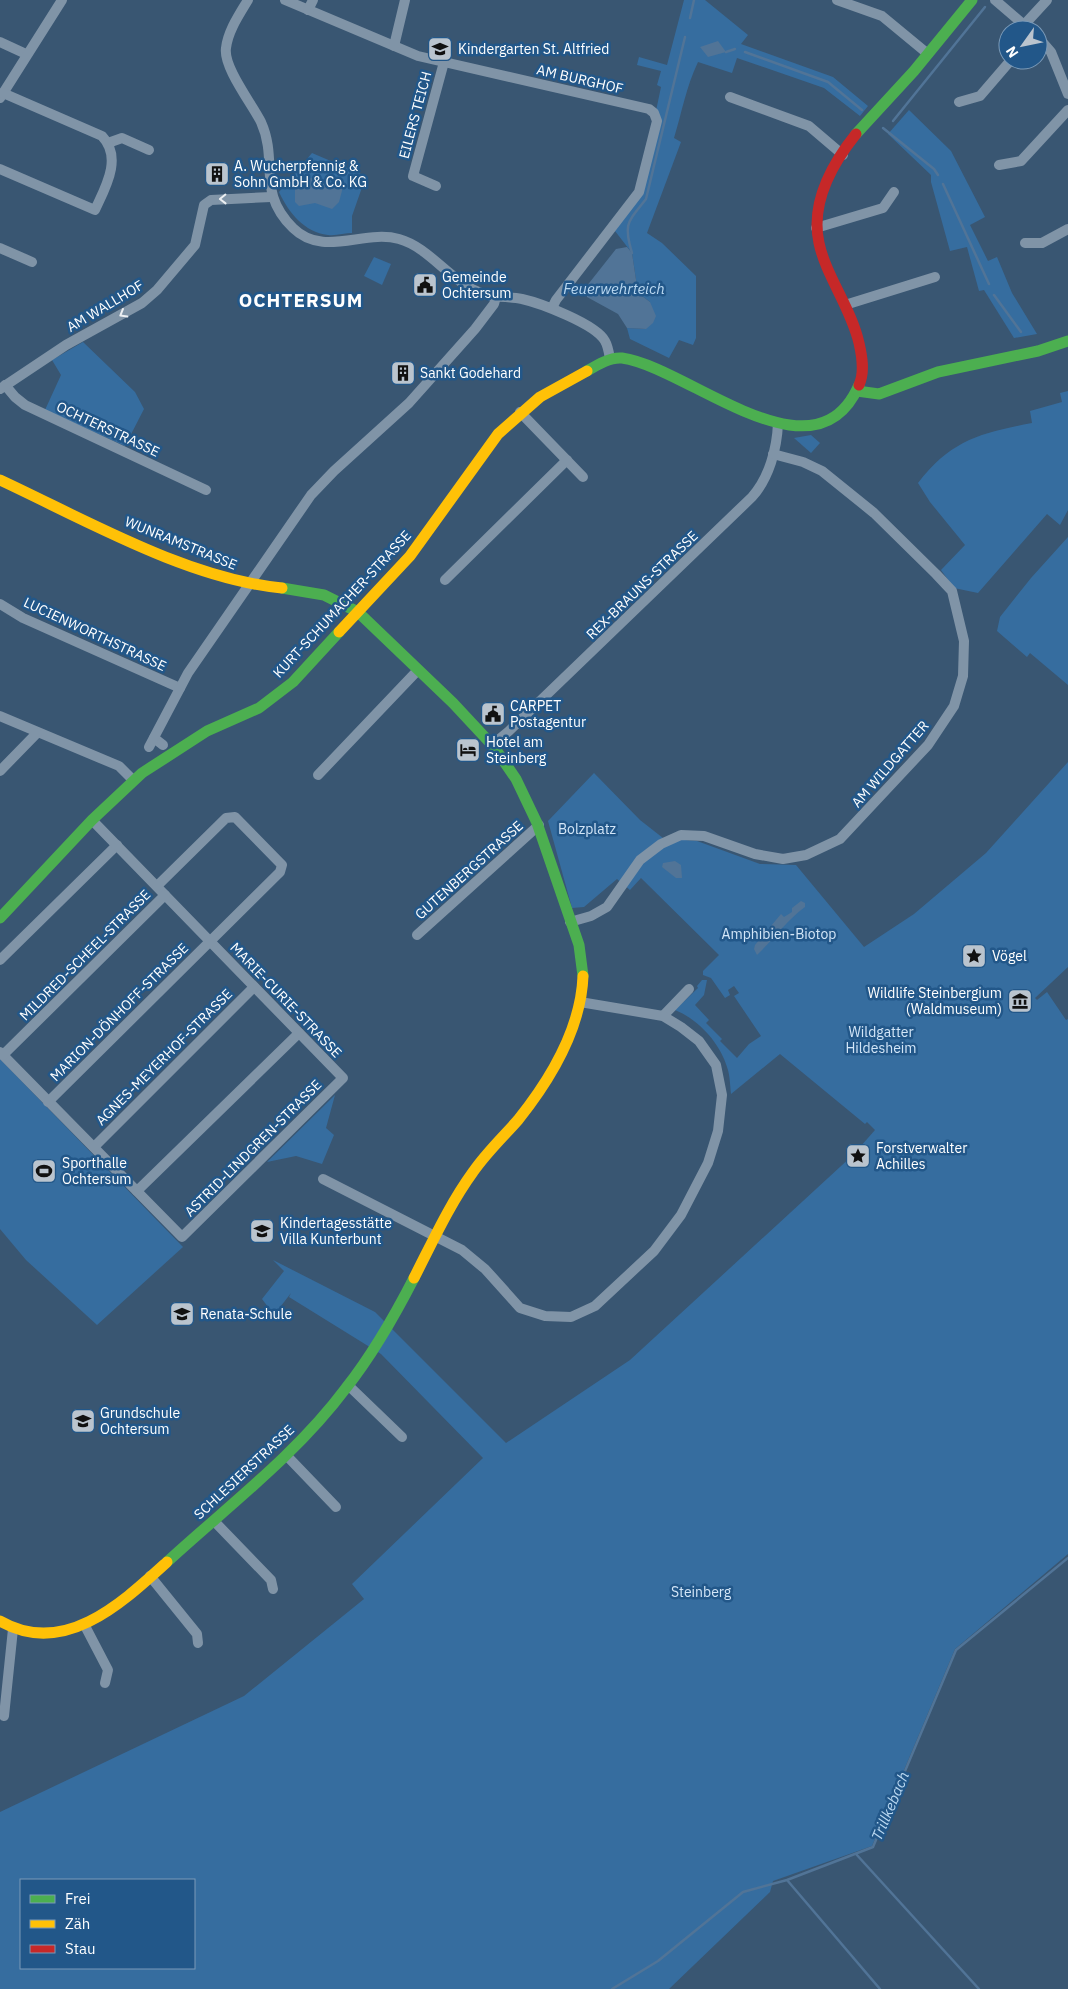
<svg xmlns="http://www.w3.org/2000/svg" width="1068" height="1989" viewBox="0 0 1068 1989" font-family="'IBM Plex Sans',sans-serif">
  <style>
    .green { fill: #366d9f; fill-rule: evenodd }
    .water { fill: #517497 }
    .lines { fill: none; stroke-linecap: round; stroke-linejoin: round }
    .stream { stroke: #517497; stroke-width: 2.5 }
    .street { stroke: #8094a7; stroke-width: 10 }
    .fast { stroke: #4caf50; stroke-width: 11 }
    .slow { stroke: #ffc107; stroke-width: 11 }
    .jam { stroke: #c62828; stroke-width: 11 }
    .oneway { stroke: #eceff2 }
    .labels { text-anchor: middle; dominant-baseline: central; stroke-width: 5; stroke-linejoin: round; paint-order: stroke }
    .poi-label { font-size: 14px; fill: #fff; stroke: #225789; text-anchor: start }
    .street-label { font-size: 14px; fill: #fff; stroke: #225789 }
    .park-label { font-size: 14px; fill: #d3e6f8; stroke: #225789 }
    .water-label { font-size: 15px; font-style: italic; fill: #bad8f1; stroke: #225789 }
    .district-label { font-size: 19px; font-weight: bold; letter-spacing: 1px; fill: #fff; stroke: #225789 }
  </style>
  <rect width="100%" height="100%" fill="#395672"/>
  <g class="green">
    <path d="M684,0h21l43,35 -7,9 92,33 35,29 -8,10 -36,-28 -87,-30 -5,15 -34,-11c-12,25 -16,50 -24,76l7,4 -34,91 15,10 34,33v62l-3,7 -14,-5 -10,18 -39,-19 -3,-11 19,1 4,-27 -12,-9 -6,-40 -17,-22 24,-39 22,-105 -4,-2 4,-14 -24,-6 2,-8 28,8z"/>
    <path d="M909,110l42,41 34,66 -15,8 18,36 9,-4 15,36 25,41 -23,4 -30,-48 -5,1 -12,-44 -17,4 -19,-69v-7l-43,-41z"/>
    <path d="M312,153l54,23 -14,40v17c-7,0 -16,3 -24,2 -24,-3 -39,-22 -49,-43z"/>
    <path d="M374,257l17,7 -9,21 -18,-9z"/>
    <path d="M83,342l52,50 9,17 -19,37 -80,-36 16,-35 -9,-15z"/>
    <path d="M1068,391v119l-8,15 -13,-11 -69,79 -24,-5 -13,-18 24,-25 -35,-43 -12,-19c33,-43 63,-50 114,-60l-2,-12 32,-9 -2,-9z"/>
    <path d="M811,435l9,8 -9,10 -17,-15z"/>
    <path d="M1068,537v148l-38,-32 -3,4 -30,-26 3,-14 31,-39z"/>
    <path d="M1068,762v205l-33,31 2,2 10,-8 19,28 2,-1v535l-113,95 -83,197 -99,35 -3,11 -101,97h-669v-177l244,-116 120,-97 -12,-15 131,-126 -102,-104 -92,-57 2,-4 -17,22 -12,-16 22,-28 -11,-11 102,52 131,131 124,-83 223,-205 22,-25 -8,-8 -2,2 -85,-70 -49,40c-1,-9 -1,-19 -4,-27 -7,-24 -29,-48 -52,-57l23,-22 -1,-2 5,-6h5l-3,15 -9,10 14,15 -3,3 16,16 -2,2 17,17 12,-14 12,-8 -27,-40 5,-3 -5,-7 -6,4 2,5 -5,3 -14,-20 -8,-3v-4l16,-16 -78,-77 -11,12 -13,-11 -33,28 -12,1 -24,-87 46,-48 46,47 23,18 34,3 63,23 36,1 68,82 50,-33 72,-61zM21,1880h173v88h-173z"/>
    <path d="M0,1059l183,188 -86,78 -71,-65 -26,-31z"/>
    <path d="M335,1095l-9,33 8,7 -12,29 -26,-8 -29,6z"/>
  </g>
  <g class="water">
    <path d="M718,41l8,11 -18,5 -8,-10z"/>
    <path d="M306,178h8l29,9 -4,15 -7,7 -17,-6 -16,3 -4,-4v-14z"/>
    <path d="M627,247l5,6 6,40 12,9 6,14 -3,7 -7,6 -19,-1 -9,-14 -31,-17 -1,-10 30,-38z"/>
    <path d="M675,861l6,4 1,13h-6l-14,-11 1,-4z"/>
    <path d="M801,901l4,2v4c-19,14 -31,32 -48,48l-3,-6 1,-4 26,-31 3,3 8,-5v-4z"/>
  </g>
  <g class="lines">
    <g class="stream">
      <path d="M690,18l4,-18"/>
      <path d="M726,52l9,-3"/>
      <path d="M745,52l83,30 34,28"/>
      <path d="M893,121l92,-114"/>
      <path d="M883,128l51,41 4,6"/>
      <path d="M943,184l46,100"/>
      <path d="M632,253c-9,-30 -4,-31 14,-54l39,-162"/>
      <path d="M994,295l27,37"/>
      <path d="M856,1854l123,135"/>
      <path d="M787,1880l93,109"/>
      <path d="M612,1989l46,-28 85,-69 44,-12 86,-33 83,-197 112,-92"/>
    </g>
    <g class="street">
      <path d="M248,0c-9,15 -20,31 -22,48 -3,19 26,56 35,74 18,40 -5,70 32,106 30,30 71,1 106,11 29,8 48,38 75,51 15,8 31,6 48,9 18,4 74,25 83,42 3,5 4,12 5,18"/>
      <path d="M285,0l133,56 231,53 5,4 3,8 -18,71 -83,108 -4,8"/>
      <path d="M837,0l45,16 46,38"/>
      <path d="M995,0l35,30"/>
      <path d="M308,10l5,-10"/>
      <path d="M1024,25l23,-25"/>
      <path d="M1038,37l13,15 17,42"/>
      <path d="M0,42l26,12"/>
      <path d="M394,46l11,-46"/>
      <path d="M730,97l79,29 34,29"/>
      <path d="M0,98l62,-98"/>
      <path d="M959,102l21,-6 31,-36"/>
      <path d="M108,143l14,-5 27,12"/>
      <path d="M999,165l22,-4 47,-51"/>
      <path d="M0,169l95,41c10,-22 28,-52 7,-74l-99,-43"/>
      <path d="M436,186l-23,-10 31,-114"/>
      <path d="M816,228l67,-20 11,-16"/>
      <path d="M1025,243h17l26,-14"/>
      <path d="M0,248l32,14"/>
      <path d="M845,305l90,-28"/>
      <path d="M5,385l10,12 10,8 181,85"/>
      <path d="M0,389l66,-44 76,-42 15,-13 38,-45 9,-40 7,-5 60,-3"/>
      <path d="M520,412l63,65"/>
      <path d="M445,580l122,-120"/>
      <path d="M0,604l23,14 157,70"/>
      <path d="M0,716l119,50 14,14"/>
      <path d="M154,738l9,7"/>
      <path d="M492,745l17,-14 243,-234c17,-19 25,-48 26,-74"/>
      <path d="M149,747l39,-74 123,-178 23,-24 75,-68 66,-74 19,-25 2,-7"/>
      <path d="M0,771l37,-38"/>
      <path d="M318,775l100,-105"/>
      <path d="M570,922l21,-6 16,-9 33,-47 21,-16 20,-9 23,1 51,18 28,5 23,-4 34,-16 88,-94 26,-39 9,-30 1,-35 -12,-50 -16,-17 -62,-61 -52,-42 -19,-9 -30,-8"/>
      <path d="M417,935l122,-110"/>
      <path d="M0,960l117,-115"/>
      <path d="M663,1016l26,-27"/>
      <path d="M0,1052l182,185 161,-159 -251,-258"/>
      <path d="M3,1055l162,-160"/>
      <path d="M48,1102l232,-230 2,-7 -47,-48 -9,1 -69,68"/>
      <path d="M94,1147l160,-160"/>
      <path d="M323,1179l139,71 23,19 35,39 25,8 26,1 24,-11 59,-55 27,-36 27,-52 10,-32 4,-36 -6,-30 -17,-24 -18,-14 -18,-11 -83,-14"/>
      <path d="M137,1191l162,-158"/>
      <path d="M349,1386l53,51"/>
      <path d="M287,1456l49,51"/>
      <path d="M214,1521l57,59 2,9"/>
      <path d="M150,1576l47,58 1,9"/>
      <path d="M84,1624l24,46 -3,13"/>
      <path d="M4,1716l9,-87"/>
    </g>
    <g class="fast">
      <path d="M856,134l58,-63 58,-71"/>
      <path d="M587,371c10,-6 23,-14 35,-13 66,9 193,129 237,27"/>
      <path d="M857,391l22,3 59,-22 100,-21 30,-10"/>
      <path d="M282,588l42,7 34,17 95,91 41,44 22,32 21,44 42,122 4,31"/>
      <path d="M0,918l92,-98 50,-47 65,-42 52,-23 34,-26 46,-50"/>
      <path d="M167,1562c61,-56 129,-107 179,-174 27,-34 48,-71 68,-110"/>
    </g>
    <g class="slow">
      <path d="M0,480c86,40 188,99 282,108"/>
      <path d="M339,632l71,-76 88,-122 42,-37 47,-26"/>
      <path d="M414,1278c18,-35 35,-73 59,-106 13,-19 30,-35 45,-52 32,-40 63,-91 65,-144"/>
      <path d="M0,1621c64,37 122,-18 167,-59"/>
    </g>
    <path class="jam" d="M856,134c-24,30 -46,68 -37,109 7,33 32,65 40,100 3,13 6,29 0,42"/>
  </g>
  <defs><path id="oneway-chevron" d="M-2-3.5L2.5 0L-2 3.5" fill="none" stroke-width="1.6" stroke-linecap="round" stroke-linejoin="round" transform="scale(1.25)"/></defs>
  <g class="oneway">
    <use href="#oneway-chevron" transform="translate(223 199) rotate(179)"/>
    <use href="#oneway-chevron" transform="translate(123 314) rotate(150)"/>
  </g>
  <defs>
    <symbol id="school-square" viewBox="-11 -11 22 22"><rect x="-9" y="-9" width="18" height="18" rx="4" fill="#bac4ce" stroke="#225789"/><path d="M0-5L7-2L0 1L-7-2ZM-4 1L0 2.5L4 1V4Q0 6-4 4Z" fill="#111"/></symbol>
    <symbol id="building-square" viewBox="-11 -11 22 22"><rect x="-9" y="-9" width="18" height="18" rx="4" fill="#bac4ce" stroke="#225789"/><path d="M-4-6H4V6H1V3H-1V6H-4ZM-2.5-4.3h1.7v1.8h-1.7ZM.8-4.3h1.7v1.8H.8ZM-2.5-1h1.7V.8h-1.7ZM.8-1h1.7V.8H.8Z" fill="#111"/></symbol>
    <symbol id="civic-square" viewBox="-11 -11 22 22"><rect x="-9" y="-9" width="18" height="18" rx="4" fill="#bac4ce" stroke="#225789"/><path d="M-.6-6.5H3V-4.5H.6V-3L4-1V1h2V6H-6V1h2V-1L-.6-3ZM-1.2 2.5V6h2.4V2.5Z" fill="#111"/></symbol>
    <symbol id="hotel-square" viewBox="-11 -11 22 22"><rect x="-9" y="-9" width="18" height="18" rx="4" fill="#bac4ce" stroke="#225789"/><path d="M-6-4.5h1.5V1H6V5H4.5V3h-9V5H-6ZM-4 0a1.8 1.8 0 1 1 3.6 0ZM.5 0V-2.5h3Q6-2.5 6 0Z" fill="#111"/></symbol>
    <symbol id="sight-square" viewBox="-11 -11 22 22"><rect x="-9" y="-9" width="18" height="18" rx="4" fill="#bac4ce" stroke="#225789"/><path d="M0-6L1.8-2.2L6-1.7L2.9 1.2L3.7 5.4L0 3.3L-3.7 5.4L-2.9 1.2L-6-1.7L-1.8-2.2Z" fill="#111"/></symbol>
    <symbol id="museum-square" viewBox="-11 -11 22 22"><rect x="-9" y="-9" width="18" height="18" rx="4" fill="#bac4ce" stroke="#225789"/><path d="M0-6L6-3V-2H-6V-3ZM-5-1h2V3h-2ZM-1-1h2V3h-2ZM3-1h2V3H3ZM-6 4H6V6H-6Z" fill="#111"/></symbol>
    <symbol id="stadium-square" viewBox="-11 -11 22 22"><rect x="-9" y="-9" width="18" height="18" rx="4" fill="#bac4ce" stroke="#225789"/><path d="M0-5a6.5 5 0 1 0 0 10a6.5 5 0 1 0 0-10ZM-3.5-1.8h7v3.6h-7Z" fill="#111"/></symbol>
  </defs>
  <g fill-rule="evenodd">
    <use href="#school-square" x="426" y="35" width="28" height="28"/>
    <use href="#building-square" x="203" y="160" width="28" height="28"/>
    <use href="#civic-square" x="411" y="271" width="28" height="28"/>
    <use href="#building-square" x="389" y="359" width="28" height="28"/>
    <use href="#civic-square" x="479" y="700" width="28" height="28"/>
    <use href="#hotel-square" x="454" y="736" width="28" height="28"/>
    <use href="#sight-square" x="960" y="942" width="28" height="28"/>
    <use href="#museum-square" x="1006" y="987" width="28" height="28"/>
    <use href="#sight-square" x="844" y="1142" width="28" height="28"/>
    <use href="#stadium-square" x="30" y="1157" width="28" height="28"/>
    <use href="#school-square" x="248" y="1217" width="28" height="28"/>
    <use href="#school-square" x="168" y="1300" width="28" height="28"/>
    <use href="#school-square" x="69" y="1407" width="28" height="28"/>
  </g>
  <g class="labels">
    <g class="poi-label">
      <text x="458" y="49">Kindergarten St. Altfried</text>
      <text x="234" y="166">A. Wucherpfennig &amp;<tspan x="234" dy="16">Sohn GmbH &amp; Co. KG</tspan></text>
      <text x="442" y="277">Gemeinde<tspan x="442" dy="16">Ochtersum</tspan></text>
      <text x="420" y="373">Sankt Godehard</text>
      <text x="510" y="706">CARPET<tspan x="510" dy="16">Postagentur</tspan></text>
      <text x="486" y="742">Hotel am<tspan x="486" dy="16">Steinberg</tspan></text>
      <text x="992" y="956">Vögel</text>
      <text x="1002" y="993" text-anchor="end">Wildlife Steinbergium<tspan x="1002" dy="16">(Waldmuseum)</tspan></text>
      <text x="876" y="1148">Forstverwalter<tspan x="876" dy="16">Achilles</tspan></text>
      <text x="62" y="1163">Sporthalle<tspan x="62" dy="16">Ochtersum</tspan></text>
      <text x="280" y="1223">Kindertagesstätte<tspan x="280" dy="16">Villa Kunterbunt</tspan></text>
      <text x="200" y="1314">Renata-Schule</text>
      <text x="100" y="1413">Grundschule<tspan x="100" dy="16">Ochtersum</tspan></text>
    </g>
    <g class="street-label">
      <text transform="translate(580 79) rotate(13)">AM BURGHOF</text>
      <text transform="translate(415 115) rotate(-75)">EILERS TEICH</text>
      <text transform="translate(105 306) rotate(-31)">AM WALLHOF</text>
      <text transform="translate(108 429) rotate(25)">OCHTERSTRASSE</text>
      <text transform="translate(181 543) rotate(22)">WUNRAMSTRASSE</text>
      <text transform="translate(642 585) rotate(-44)">REX-BRAUNS-STRASSE</text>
      <text transform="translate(342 604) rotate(-47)">KURT-SCHUMACHER-STRASSE</text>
      <text transform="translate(95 634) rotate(25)">LUCIENWORTHSTRASSE</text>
      <text transform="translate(890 764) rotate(-49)">AM WILDGATTER</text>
      <text transform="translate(469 870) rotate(-42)">GUTENBERGSTRASSE</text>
      <text transform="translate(85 955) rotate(-45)">MILDRED-SCHEEL-STRASSE</text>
      <text transform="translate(286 1000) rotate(46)">MARIE-CURIE-STRASSE</text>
      <text transform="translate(119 1012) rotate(-45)">MARION-DÖNHOFF-STRASSE</text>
      <text transform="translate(164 1057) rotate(-45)">AGNES-MEYERHOF-STRASSE</text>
      <text transform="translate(253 1148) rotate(-45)">ASTRID-LINDGREN-STRASSE</text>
      <text transform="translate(244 1472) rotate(-43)">SCHLESIERSTRASSE</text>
    </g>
    <g class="park-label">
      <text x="587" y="829">Bolzplatz</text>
      <text x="779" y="934">Amphibien-Biotop</text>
      <text x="881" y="1032">Wildgatter<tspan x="881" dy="16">Hildesheim</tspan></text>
      <text x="701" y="1592">Steinberg</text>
    </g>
    <g class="water-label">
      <text x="614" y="288">Feuerwehrteich</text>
      <text transform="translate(890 1806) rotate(-67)">Trillkebach</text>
    </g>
    <g class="district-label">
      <text x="301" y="300">OCHTERSUM</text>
    </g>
  </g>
  <rect x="20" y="1879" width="175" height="90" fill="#225789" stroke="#7a9ab8"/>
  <rect x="30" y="1895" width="25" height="8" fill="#4caf50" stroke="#7a9ab8"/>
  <text x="65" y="1904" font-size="15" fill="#ffffff">Frei</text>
  <rect x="30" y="1920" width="25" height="8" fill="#ffc107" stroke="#7a9ab8"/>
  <text x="65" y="1929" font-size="15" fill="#ffffff">Zäh</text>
  <rect x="30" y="1945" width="25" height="8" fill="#c62828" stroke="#7a9ab8"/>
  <text x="65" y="1954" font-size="15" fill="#ffffff">Stau</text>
  <g transform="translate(1023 45) rotate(237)"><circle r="24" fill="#225789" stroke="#7a9ab8"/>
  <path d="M0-4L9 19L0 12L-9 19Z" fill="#bac4ce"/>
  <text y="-8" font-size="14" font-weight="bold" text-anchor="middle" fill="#ffffff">N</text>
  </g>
</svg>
